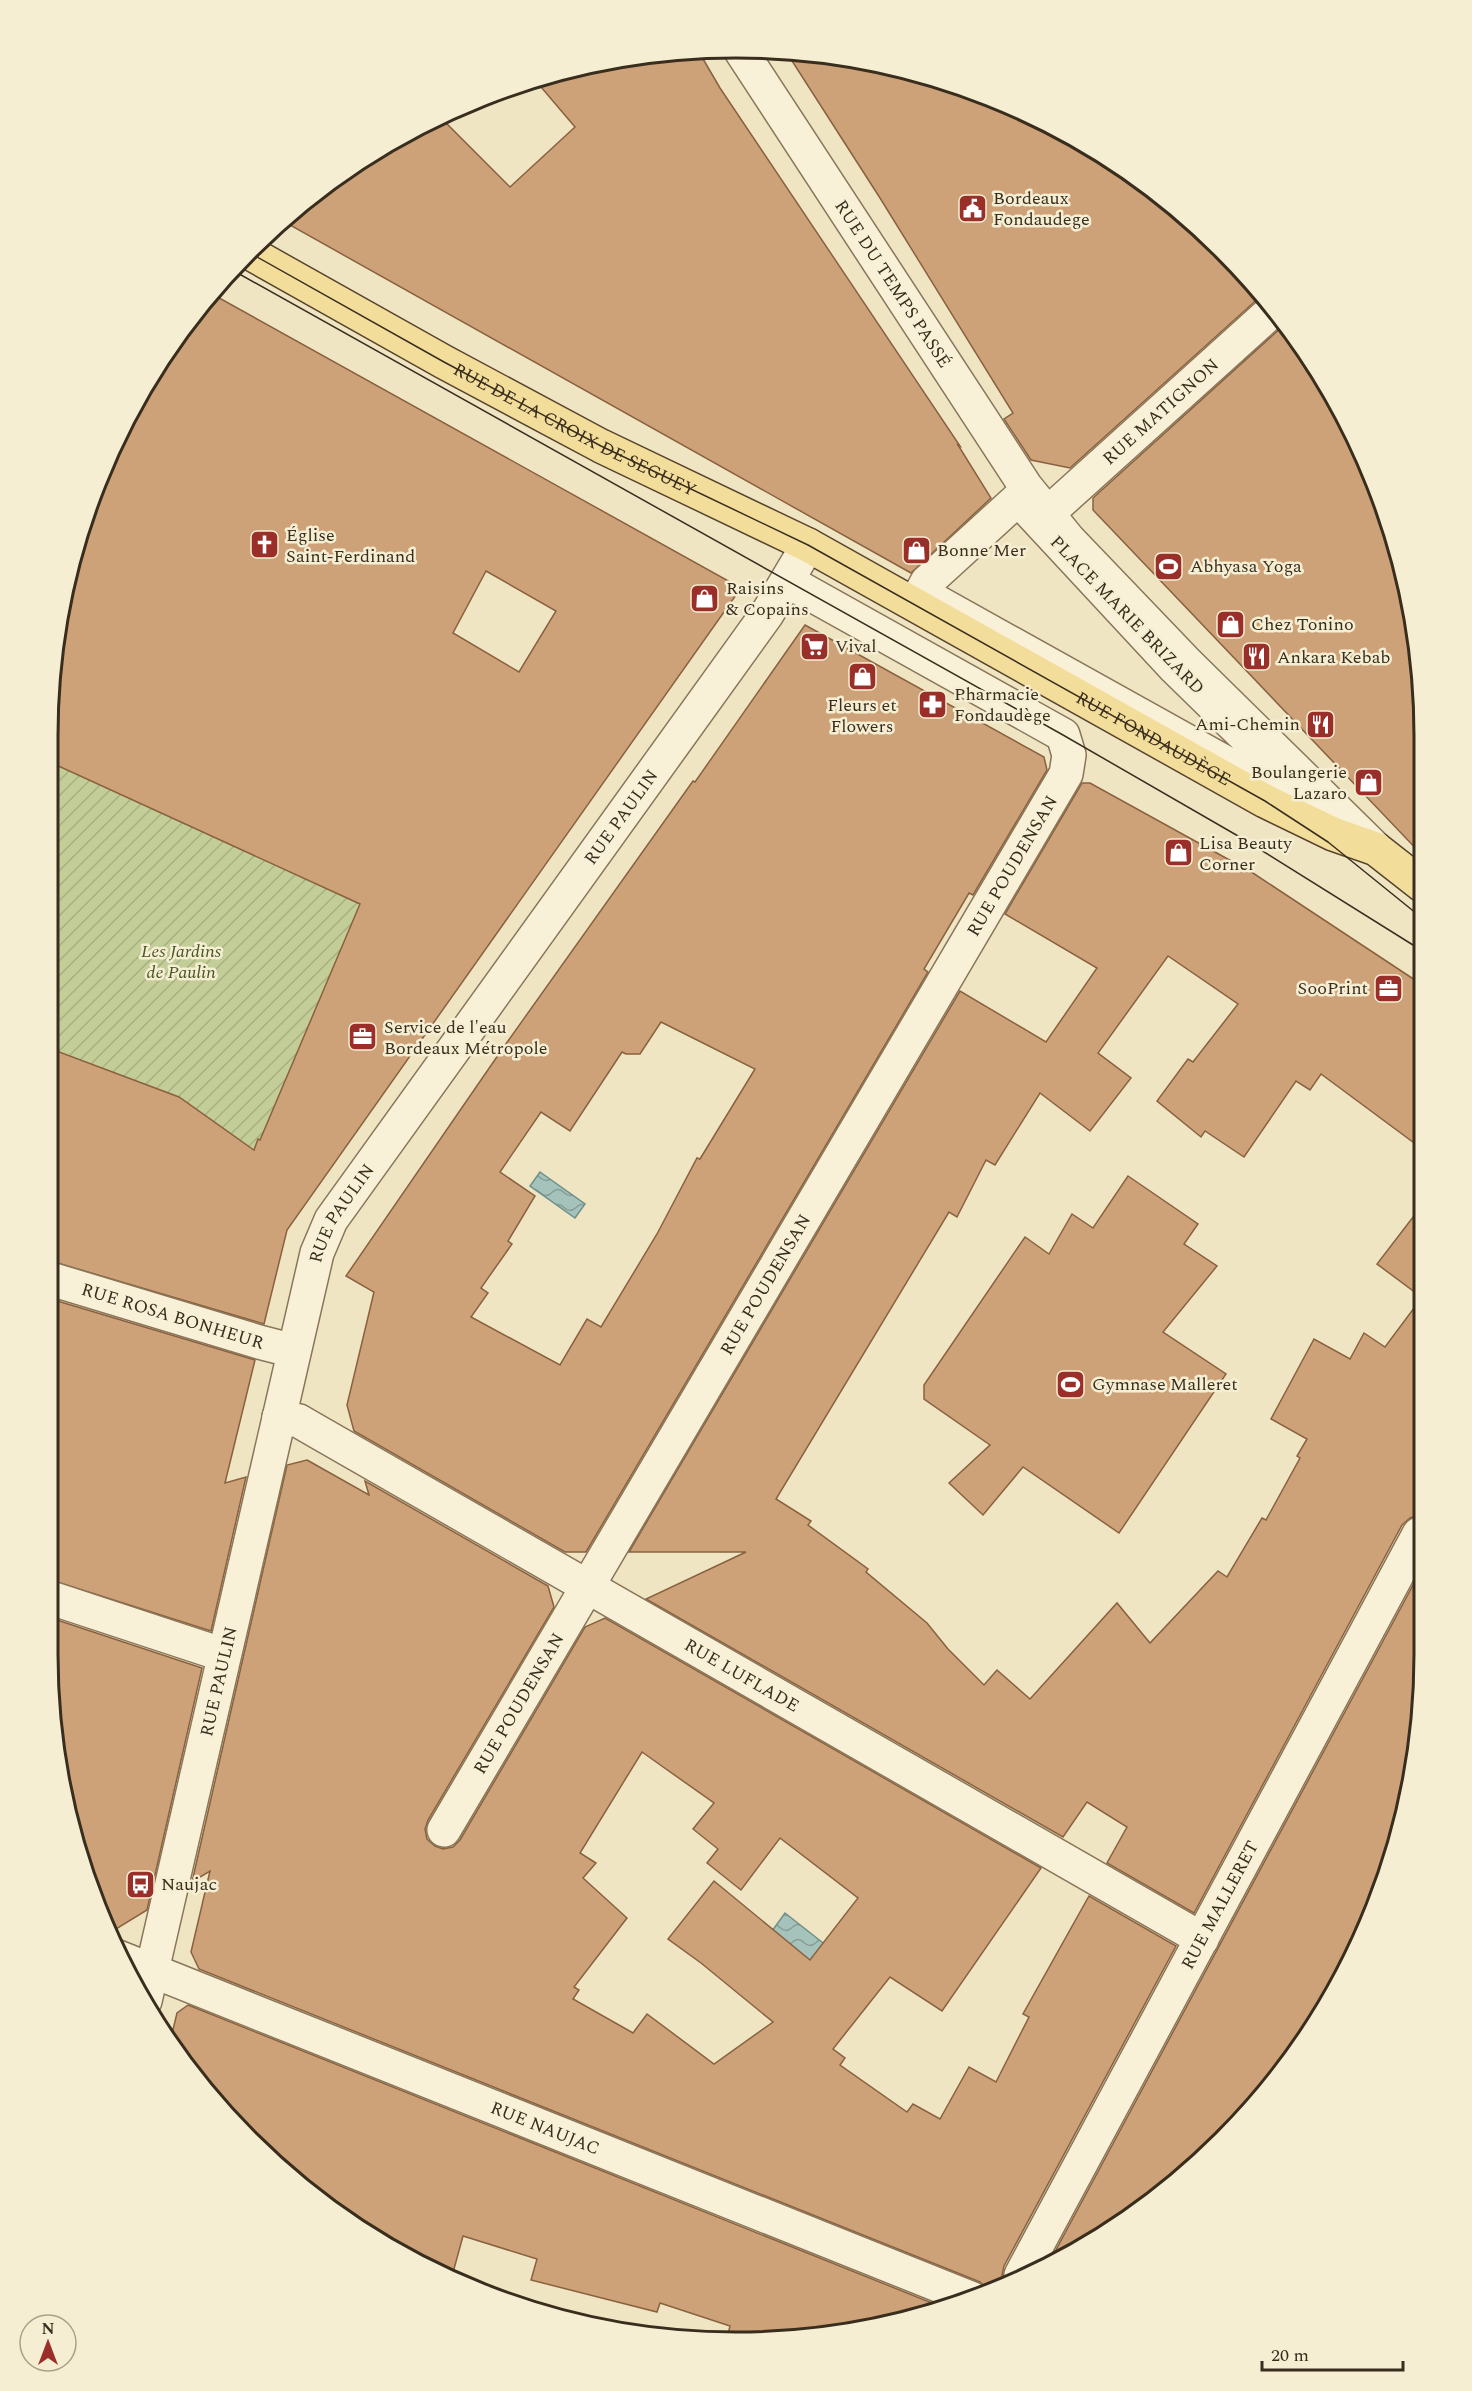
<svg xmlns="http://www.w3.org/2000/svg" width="1472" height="2391" viewBox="0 0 1472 2391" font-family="Spectral,serif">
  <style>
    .garden { fill: url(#garden-furrows) }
    .water { fill: url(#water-waves); stroke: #6c9089; stroke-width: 1.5 }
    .building { fill: #cea278; stroke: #89613f; stroke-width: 1.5; fill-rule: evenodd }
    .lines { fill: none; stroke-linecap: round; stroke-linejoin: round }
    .minor-casing { stroke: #89765a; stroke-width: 36 }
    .major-casing { stroke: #57442e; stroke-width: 36 }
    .minor { stroke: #f9f1d7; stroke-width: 33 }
    .major { stroke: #f3dd9a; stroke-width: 33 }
    .tram { stroke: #392d1e; stroke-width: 1.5 }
    .labels { text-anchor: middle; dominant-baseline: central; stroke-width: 5; stroke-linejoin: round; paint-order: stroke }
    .poi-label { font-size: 18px; fill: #392d1e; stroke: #f6eed3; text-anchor: start }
    .street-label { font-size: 18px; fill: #392d1e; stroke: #f6eed3 }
    .park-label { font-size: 18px; font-style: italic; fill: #465624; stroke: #f6eed3 }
    .rim { fill: none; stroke: #392d1e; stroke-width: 3 }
  </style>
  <defs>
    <pattern id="garden-furrows" width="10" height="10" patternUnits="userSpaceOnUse" patternTransform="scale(1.5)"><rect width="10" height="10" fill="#c3cd97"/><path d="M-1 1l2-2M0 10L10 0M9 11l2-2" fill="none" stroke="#a8b082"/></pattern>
    <pattern id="water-waves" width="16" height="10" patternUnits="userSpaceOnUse" patternTransform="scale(1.5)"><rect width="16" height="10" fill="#a5c2bb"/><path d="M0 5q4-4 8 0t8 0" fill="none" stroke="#879e97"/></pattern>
  </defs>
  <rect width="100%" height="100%" fill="#efe5c3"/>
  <path class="garden" d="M54,764l307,138 -78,183 -19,57 -6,-3 -4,10 -45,-31 -40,13 12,-33 -127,-48z"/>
  <g class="water">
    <path d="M540,1172l45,32 -10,14 -45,-32z"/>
    <path d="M785,1913l42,33 -17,21 -41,-32z"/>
  </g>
  <g class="building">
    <path d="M785,50l129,21 126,48 115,71 98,93 9,12 -192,173 -39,-8 -27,-41 9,-6 -133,-215z"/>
    <path d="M699,52l21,36 240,358 -2,-1 33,53 -80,75 -630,-353 111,-80 49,-22 69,69 65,-60 -40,-47 111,-26z"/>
    <path d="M212,294l529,294 -454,642 -23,94 -210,-62v-212l125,47 75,53 4,-11 2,1 100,-236 -306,-140v-117l46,-174 90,-156zM486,571l70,40 -37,61 -66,-39z"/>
    <path d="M1284,325l48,67 68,166 22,133v164l-329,-345v-12z"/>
    <path d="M805,625l239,132 3,13 -74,125 -4,-2 -45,76 4,3 -342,580h-21l-211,-121 -7,-26 27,-113 -28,-16 157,-228 190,-267 2,1zM661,1022l94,47 -55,90 -3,-1 -40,76 -56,93 -14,-8 -27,46 -89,-48 17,-24 -7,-5 31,-44 -4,-3 27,-45 -35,-24 41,-60 29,19 52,-79 4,2h14z"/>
    <path d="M1082,783h8l163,90 168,111v164l-100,-74 -11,16 -14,-9 -52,76 -39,-26 -4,6 -44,-36 31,-42 5,3 45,-58 -70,-48 -70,97 33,25 -41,53 -50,-38 -45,72 -9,-5 -29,57 -8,-5 -173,287 35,22 -3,4 60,44 -2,3 61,51 21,26 36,36 13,-15 33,29 87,-96 33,40 68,-72 9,6 35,-59 4,2 34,-62 -3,-2 10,-17 -36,-20 43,-80 36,20 14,-26 21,14 35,-47 -1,215 -9,3 -8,7 -208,388 -87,-50 20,-36 -40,-25 -24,35 -417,-238 100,-47h-117l331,-561 86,51 51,-74 -92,-54z"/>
    <path d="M1128,1176l70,48 -14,20 33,22 -54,66 63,42 -107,159 -96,-66 -40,48 -34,-32 41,-38 -66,-46v-14l101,-148 24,17 23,-40 21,14z"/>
    <path d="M1420,1208v88l-43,-32z"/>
    <path d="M54,1300l201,60 -30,123 21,-6 -35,154 -157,-50z"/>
    <path d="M307,1460l62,35 -4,-14 183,105 6,21 -126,213 -3,9 2,10 8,7 8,3 10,-2 7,-7 125,-213 20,-9 436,250 -99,143 -52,-34 -57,72 12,9 -5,7 67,47 6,-8 27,15 29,-52 27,15 33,-65 -6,-3 66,-118 87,50 -172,320 -2,9 2,8 -15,8 -9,-9 -781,-313 -8,-17 19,-81 -18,11 95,-417zM642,1752l72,51 -21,26 25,20 -11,14 34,27 39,-52 78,60 -48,62 -96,-79 -46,58 33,24 72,59 -59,42 -67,-50 -14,19 -60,-34 6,-9 -5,-3 53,-69 -44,-40 13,-15 -16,-10z"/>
    <path d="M1419,1574l-1,170 -44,166 -25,47 -67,117 -60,68 -103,85 -69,34z"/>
    <path d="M54,1619l148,49 -55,242 -39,24 -24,-58 -30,-131z"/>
    <path d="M188,2005l759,304 -121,28 -90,6 -10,-1 4,-16 -70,-23 -3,9 -126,-32 6,-21 -74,-23 -12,44 -20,-8 -114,-71 -127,-127 -20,-32 7,-29z"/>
  </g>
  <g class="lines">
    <defs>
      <g id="minor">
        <path id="s1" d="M741,51l285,436 43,53 116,121 191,188"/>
        <path d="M1018,499l157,169 135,132 4,8h-7l-386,-215 6,-11z"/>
        <path id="s2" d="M1047,514l226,-204"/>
        <path id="s3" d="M54,1280l205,62 35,9"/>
        <path id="s4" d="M279,1417l20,4 19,11 884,507"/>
        <path d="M54,1599l170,56"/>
        <path id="s5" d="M444,1830l622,-1056 3,-19 -6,-20 -274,-153"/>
        <path id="s6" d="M118,1957l855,342"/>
        <path id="s7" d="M145,2001l172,-748 14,-33 436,-606 41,-69"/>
        <path id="s8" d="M1021,2275l398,-741"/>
      </g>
      <g id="major">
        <path id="s9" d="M250,253l194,109 157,84 207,99 457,256 68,33 43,15 46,36"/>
      </g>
    </defs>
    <use href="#minor" class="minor-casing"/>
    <use href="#major" class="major-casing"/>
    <use href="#minor" class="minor"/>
    <use href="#major" class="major"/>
    <g class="tram">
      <path d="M250,253l194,109 157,84 207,99 457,256 63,41 94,76"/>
      <path d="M234,271l829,464 182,105 176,110"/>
    </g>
  </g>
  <defs>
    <symbol id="civic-square" viewBox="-11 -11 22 22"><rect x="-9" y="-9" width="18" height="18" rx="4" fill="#992f28" stroke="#f6eed3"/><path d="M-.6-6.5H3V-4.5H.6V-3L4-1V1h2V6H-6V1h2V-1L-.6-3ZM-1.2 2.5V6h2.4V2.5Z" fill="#fff"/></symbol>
    <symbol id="church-square" viewBox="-11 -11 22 22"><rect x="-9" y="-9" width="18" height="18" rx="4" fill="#992f28" stroke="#f6eed3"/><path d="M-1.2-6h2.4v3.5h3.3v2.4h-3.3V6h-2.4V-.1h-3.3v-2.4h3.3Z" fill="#fff"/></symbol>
    <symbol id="shop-square" viewBox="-11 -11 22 22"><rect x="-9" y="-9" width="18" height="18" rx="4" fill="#992f28" stroke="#f6eed3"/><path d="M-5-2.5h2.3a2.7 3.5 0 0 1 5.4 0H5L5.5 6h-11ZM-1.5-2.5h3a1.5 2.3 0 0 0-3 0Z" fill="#fff"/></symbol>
    <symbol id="stadium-square" viewBox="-11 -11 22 22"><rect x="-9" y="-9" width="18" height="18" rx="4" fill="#992f28" stroke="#f6eed3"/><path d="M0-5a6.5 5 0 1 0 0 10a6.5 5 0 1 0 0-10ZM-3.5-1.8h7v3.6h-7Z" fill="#fff"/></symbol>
    <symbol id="supermarket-square" viewBox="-11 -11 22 22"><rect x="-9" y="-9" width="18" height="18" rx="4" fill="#992f28" stroke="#f6eed3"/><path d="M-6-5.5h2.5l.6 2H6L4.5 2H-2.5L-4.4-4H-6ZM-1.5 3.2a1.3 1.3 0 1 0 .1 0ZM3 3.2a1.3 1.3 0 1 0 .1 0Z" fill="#fff"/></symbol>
    <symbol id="restaurant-square" viewBox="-11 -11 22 22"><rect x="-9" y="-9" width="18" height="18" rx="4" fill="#992f28" stroke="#f6eed3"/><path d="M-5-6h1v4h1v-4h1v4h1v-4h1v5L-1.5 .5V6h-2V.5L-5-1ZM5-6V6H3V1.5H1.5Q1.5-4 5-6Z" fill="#fff"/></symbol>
    <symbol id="pharmacy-square" viewBox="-11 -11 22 22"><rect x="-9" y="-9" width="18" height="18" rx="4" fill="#992f28" stroke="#f6eed3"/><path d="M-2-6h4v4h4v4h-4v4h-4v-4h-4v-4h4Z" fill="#fff"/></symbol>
    <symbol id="office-square" viewBox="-11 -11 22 22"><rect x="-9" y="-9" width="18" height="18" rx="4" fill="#992f28" stroke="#f6eed3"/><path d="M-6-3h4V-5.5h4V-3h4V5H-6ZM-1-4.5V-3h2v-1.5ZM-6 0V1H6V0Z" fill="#fff"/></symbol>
    <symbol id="bus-square" viewBox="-11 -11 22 22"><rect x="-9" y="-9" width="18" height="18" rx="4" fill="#992f28" stroke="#f6eed3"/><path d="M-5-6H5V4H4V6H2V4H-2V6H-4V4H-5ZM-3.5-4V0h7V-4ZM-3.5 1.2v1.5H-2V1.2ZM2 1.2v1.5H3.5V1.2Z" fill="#fff"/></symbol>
  </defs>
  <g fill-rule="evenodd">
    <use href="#civic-square" x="956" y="192" width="33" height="33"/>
    <use href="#church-square" x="248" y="528" width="33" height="33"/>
    <use href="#shop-square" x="900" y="534" width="33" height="33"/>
    <use href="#stadium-square" x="1152" y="550" width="33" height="33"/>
    <use href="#shop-square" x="688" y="582" width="33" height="33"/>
    <use href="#shop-square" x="1214" y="608" width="33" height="33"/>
    <use href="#supermarket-square" x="798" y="630" width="33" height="33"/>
    <use href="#restaurant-square" x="1240" y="640" width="33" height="33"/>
    <use href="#shop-square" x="846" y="660" width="33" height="33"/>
    <use href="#pharmacy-square" x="916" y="688" width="33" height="33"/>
    <use href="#restaurant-square" x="1304" y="708" width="33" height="33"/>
    <use href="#shop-square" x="1352" y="766" width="33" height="33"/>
    <use href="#shop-square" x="1162" y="836" width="33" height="33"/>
    <use href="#office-square" x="1372" y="972" width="33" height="33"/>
    <use href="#office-square" x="346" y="1020" width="33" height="33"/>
    <use href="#stadium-square" x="1054" y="1368" width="33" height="33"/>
    <use href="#bus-square" x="124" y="1868" width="33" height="33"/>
  </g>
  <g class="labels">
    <g class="poi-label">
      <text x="993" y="198">Bordeaux<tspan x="993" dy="21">Fondaudege</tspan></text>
      <text x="286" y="535">Église<tspan x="286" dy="21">Saint-Ferdinand</tspan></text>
      <text x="937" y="550">Bonne Mer</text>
      <text x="1190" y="566">Abhyasa Yoga</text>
      <text x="726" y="588">Raisins<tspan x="726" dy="21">&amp; Copains</tspan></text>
      <text x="1251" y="624">Chez Tonino</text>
      <text x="835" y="646">Vival</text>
      <text x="1277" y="657">Ankara Kebab</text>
      <text x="954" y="694">Pharmacie<tspan x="954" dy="21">Fondaudège</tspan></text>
      <text x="862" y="705" text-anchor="middle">Fleurs et<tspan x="862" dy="21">Flowers</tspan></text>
      <text x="1300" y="724" text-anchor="end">Ami-Chemin</text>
      <text x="1347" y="772" text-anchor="end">Boulangerie<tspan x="1347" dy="21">Lazaro</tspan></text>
      <text x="1199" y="843">Lisa Beauty<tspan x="1199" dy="21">Corner</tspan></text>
      <text x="1368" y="988" text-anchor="end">SooPrint</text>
      <text x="384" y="1027">Service de l'eau<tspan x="384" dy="21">Bordeaux Métropole</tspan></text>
      <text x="1092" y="1384">Gymnase Malleret</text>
      <text x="161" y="1884">Naujac</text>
    </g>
    <g class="street-label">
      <text stroke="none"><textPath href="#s1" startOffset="278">RUE DU TEMPS PASSÉ</textPath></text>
      <text stroke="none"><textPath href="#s2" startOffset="153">RUE MATIGNON</textPath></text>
      <text stroke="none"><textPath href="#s9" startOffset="370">RUE DE LA CROIX DE SEGUEY</textPath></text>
      <text transform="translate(1127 615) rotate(46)">PLACE MARIE BRIZARD</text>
      <text stroke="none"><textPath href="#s9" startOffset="1026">RUE FONDAUDÈGE</textPath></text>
      <text stroke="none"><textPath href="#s7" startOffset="1300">RUE PAULIN</textPath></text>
      <text stroke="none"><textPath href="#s5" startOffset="1119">RUE POUDENSAN</textPath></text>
      <text stroke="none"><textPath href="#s7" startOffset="814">RUE PAULIN</textPath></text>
      <text stroke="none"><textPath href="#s5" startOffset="633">RUE POUDENSAN</textPath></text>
      <text stroke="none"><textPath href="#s3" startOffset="124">RUE ROSA BONHEUR</textPath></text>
      <text stroke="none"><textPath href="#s4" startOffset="531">RUE LUFLADE</textPath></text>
      <text stroke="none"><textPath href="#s7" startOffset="328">RUE PAULIN</textPath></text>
      <text stroke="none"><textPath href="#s5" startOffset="147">RUE POUDENSAN</textPath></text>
      <text stroke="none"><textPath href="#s8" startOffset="420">RUE MALLERET</textPath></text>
      <text stroke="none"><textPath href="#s6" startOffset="460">RUE NAUJAC</textPath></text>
    </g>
    <g class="park-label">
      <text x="181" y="951">Les Jardins<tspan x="181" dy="21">de Paulin</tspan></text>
    </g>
  </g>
  <path d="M0 0H1472V2391H0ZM736 58H736A678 678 0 0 1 1414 736V1654A678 678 0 0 1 736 2332H736A678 678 0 0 1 58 1654V736A678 678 0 0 1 736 58Z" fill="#f6eed3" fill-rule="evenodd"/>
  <path class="rim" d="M736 58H736A678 678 0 0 1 1414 736V1654A678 678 0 0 1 736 2332H736A678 678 0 0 1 58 1654V736A678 678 0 0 1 736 58Z"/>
  <g transform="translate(48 2343)"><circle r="28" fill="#f6eed3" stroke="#aaa18b" stroke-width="1.5"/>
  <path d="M0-4.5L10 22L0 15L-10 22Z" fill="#992f28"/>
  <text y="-9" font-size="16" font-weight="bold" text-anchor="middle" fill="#392d1e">N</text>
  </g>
  <path d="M1262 2361v9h141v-9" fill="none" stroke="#392d1e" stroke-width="3"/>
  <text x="1271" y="2361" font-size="18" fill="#392d1e" stroke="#f6eed3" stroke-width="4.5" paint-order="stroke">20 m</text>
</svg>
